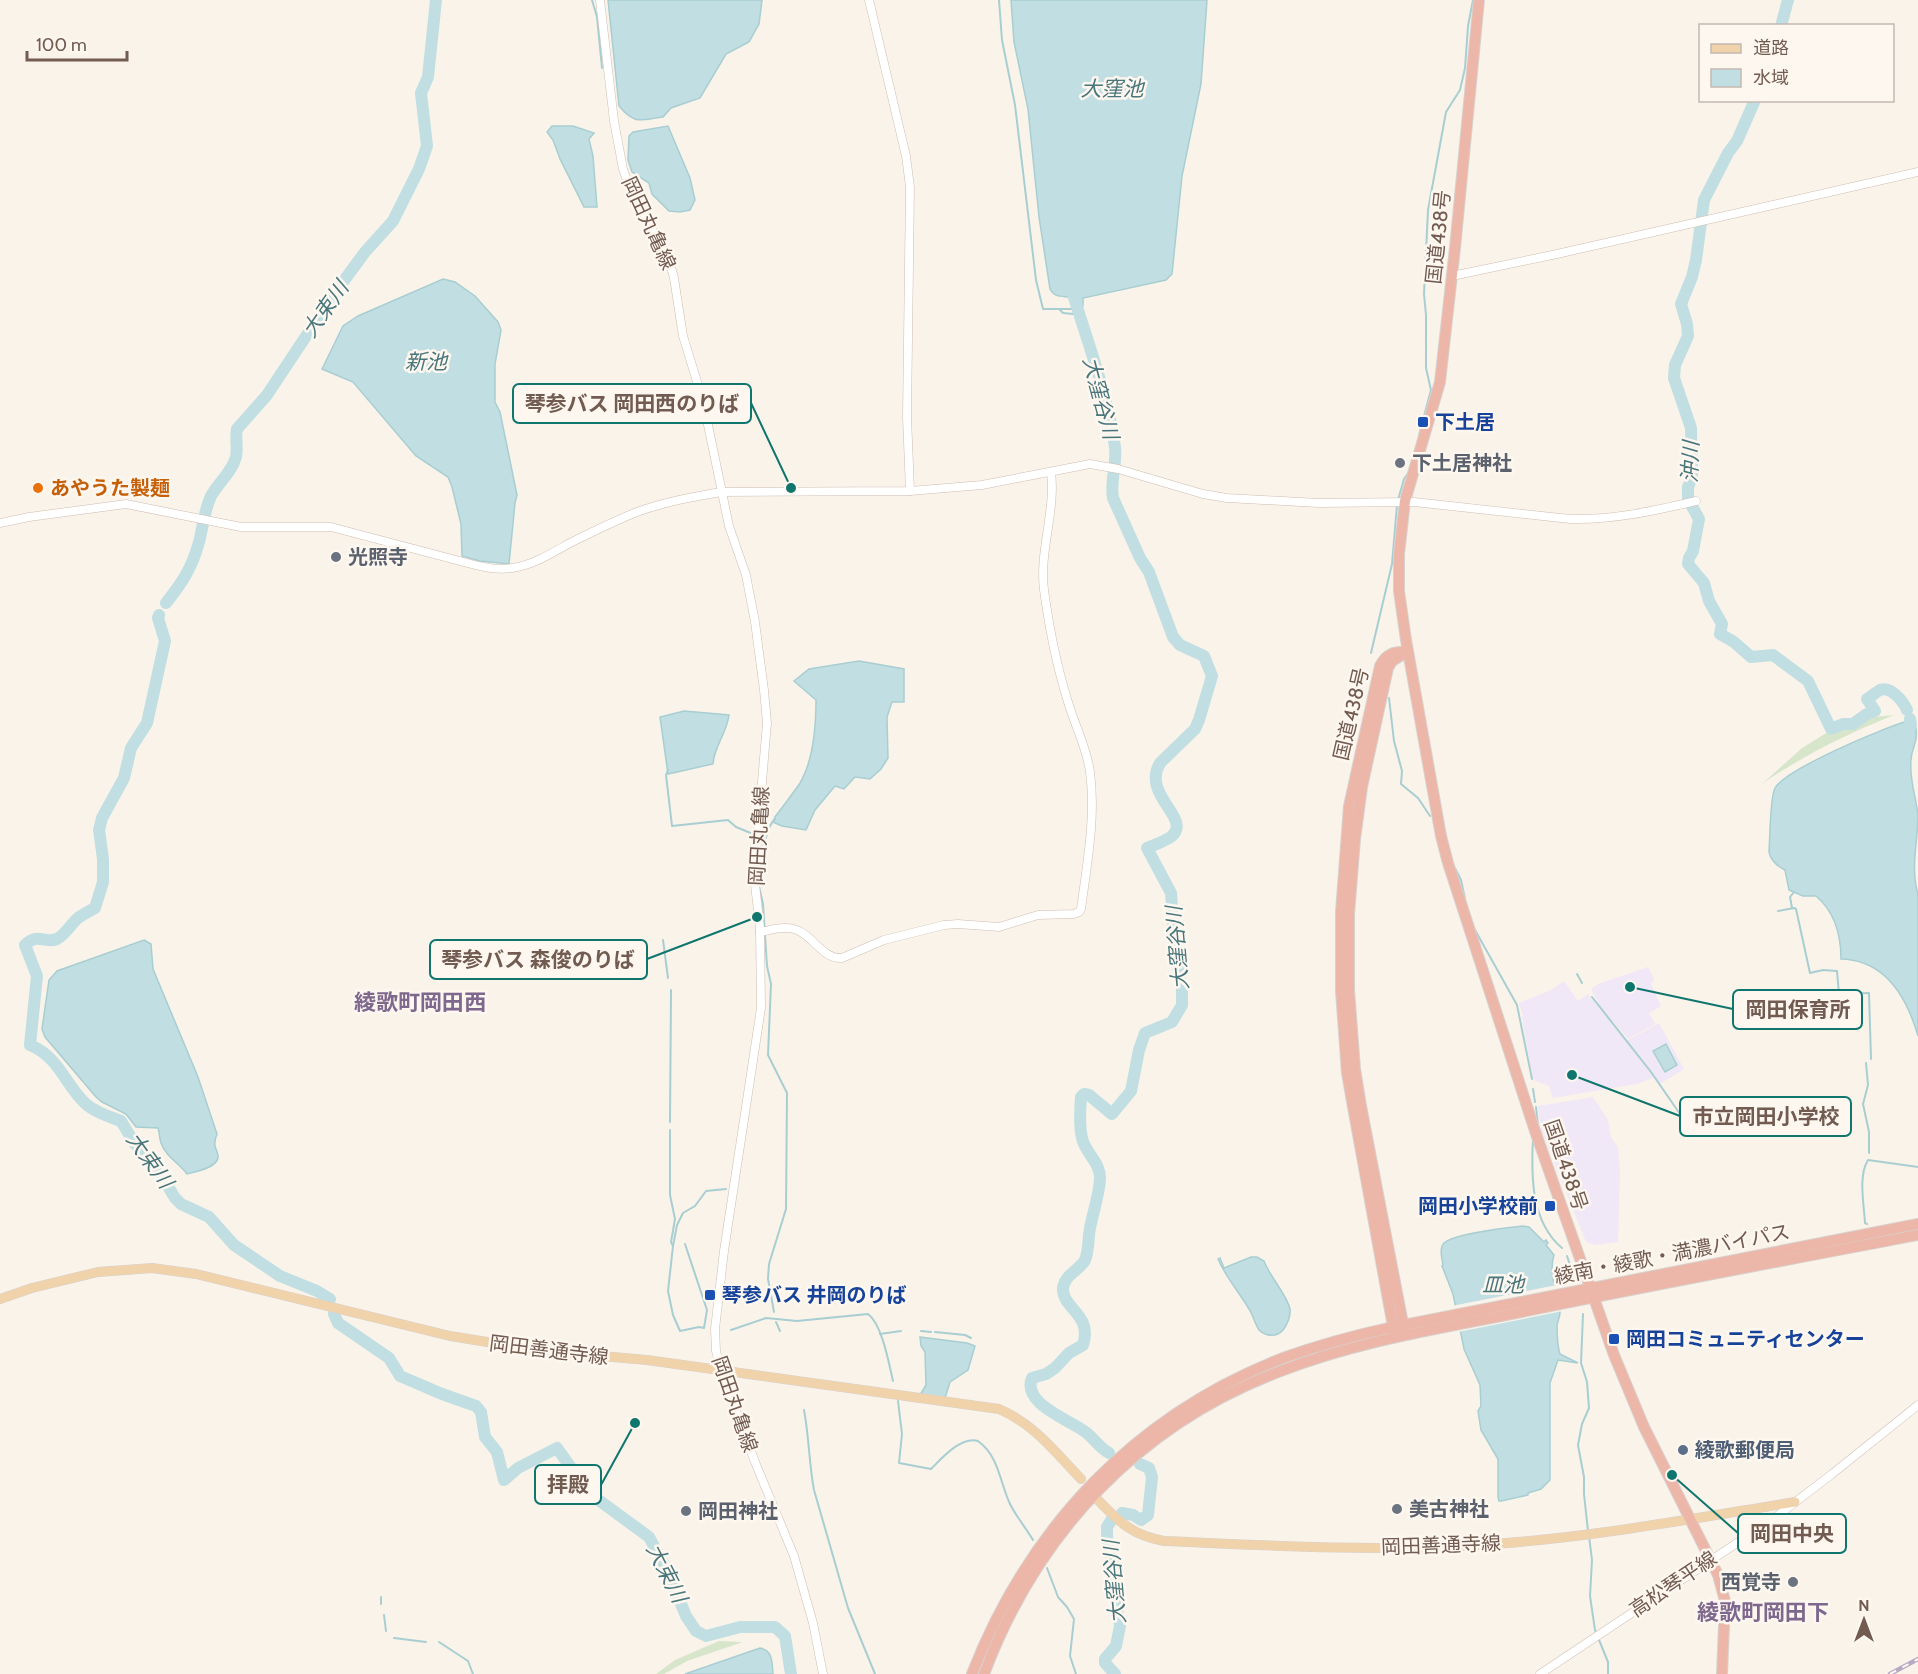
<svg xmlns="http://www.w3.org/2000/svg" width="1918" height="1674" viewBox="0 0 1918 1674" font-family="Cabin,'Noto Sans JP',sans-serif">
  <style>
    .education { fill: #f0e7f7 }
    .green { fill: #d7e6ca }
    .water { fill: #c1dfe2; stroke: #a8ced2; stroke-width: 1.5 }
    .pier { fill: #faf3ea }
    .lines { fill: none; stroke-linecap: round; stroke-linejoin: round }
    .stream { stroke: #a8ced2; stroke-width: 2 }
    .river { stroke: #c1dfe2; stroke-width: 12 }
    .secondary-casing { stroke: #cfbdb2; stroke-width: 9 }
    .primary-casing { stroke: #d8d1ce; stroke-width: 10 }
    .highway-casing { stroke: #d8d1ce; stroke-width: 12 }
    .secondary { stroke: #fff; stroke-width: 8 }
    .primary { stroke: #f0d3ab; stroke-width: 9 }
    .highway { stroke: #ecb7a9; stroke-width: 10 }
    .rail-casing { stroke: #b6a9c3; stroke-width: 4.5 }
    .rail { stroke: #fdf7f0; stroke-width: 2; stroke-dasharray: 7; stroke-linecap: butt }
    .transit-dot { fill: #1a4fb4; stroke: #fdf7f0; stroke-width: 2 }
    .worship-dot { fill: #6b7280; stroke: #fdf7f0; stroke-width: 2 }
    .food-dot { fill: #e8710a; stroke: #fdf7f0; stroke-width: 2 }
    .service-dot { fill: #5c6f8a; stroke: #fdf7f0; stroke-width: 2 }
    .labels { text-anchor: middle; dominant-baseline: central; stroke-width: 5; stroke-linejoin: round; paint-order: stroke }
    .street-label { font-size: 20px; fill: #725b50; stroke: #fdf7f0 }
    .transit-label { font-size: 20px; font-weight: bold; fill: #164399; stroke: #fdf7f0; text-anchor: start }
    .worship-label { font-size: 20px; font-weight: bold; fill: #5b616d; stroke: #fdf7f0; text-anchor: start }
    .food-label { font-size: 20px; font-weight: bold; fill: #c56008; stroke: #fdf7f0; text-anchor: start }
    .service-label { font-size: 20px; font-weight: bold; fill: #4e5e75; stroke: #fdf7f0; text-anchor: start }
    .water-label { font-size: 21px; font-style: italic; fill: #49767b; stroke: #fdf7f0 }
    .quarter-label { font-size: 22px; font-weight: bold; fill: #7f688d; stroke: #fdf7f0 }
    .leader { fill: none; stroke: #0f766e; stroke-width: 2 }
    .callout-dot { fill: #0f766e; stroke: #fdf7f0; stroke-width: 2 }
    .callout { fill: #fdf7f0; stroke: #0f766e; stroke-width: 2 }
    .callout-label { font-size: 21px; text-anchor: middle; font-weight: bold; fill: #725b50 }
  </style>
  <rect width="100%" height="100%" fill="#faf3ea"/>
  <g class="education">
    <path d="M1648,967l6,13 -3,4 10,22 -12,7 6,11 -27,15 -28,-33 -9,-17 7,-5z"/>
    <path d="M1564,981l14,20 10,-7 38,47 33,-18 25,46 -24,15 -5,-7 -18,7 -84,14 -4,-12 -16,-6 -11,-63 1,-1 -4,-13 32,-13z"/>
    <path d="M1593,1097l15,23 3,18 7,9 2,25 -2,70 -23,3 -9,-3 -45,-113 -3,-23z"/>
  </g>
  <g class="green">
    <path d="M1894,715c-47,19 -90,40 -132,69l40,-36 26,-16 16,-7h10l9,-7z"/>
    <path d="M719,1641l24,1 -56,19 -23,13h-8l19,-14z"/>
  </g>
  <g class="water">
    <path d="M608,0h154l-3,24 -10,18 -23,12 -26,44 -29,10 -8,9c-23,3 -28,8 -44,-11z"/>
    <path d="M1011,0h196l-6,84 -19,92 -10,98 -6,6 -83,18v8h-10l-2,-9c-10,-1 -16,1 -21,-8l-11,-72 -11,-108 -14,-67z"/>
    <path d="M552,126h21l21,7 -5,6 4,17 4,51h-13l-24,-48 -7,-19 -6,-8z"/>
    <path d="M668,126l22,52 5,22 -5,10 -10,2 -11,-1 -17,-17 -3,-11 -17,-11 -4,-12 1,-24 4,-4z"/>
    <path d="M443,279l12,3 20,14 23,26 3,8 -6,34v38l5,10 17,83 -2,8 -6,61 -29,-3 -18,-5 -1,-32 -9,-37 -4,-10 -32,-21 -63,-74 -31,-13 21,-43 15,-10z"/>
    <path d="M859,661l45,8v33h-12l-5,15 1,41 -7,11 -11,10 -15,-2 -11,12 -9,-3 -20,24 -9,20 -24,-4 -9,-4 2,-5c8,-11 17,-22 25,-34 14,-24 16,-57 16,-83l-22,-19 15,-12z"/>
    <path d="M684,711l45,4c-2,18 -15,31 -16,49l-45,10 -8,-57z"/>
    <path d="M1908,721l2,8 6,-1c2,17 -4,17 -5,32 -2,18 5,37 7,55 0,27 -8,53 0,79v142c-11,-38 -32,-76 -77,-77 0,-23 -6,-47 -25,-63h-13l-14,-6 -4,-20c-8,-4 -14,-9 -16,-18 1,-13 1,-55 6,-64 11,-19 110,-61 133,-67z"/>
    <path d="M144,940l7,4 2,25 45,108 19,57c-6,15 2,15 1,24 -2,10 -23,14 -31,16 -8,-11 -21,-17 -26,-31 -2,-5 -1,-10 -3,-15l-22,-1 -10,-13 -24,-12 -6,-5 -51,-60 -3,-8 7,-49 8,-9z"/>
    <path d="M1666,1044l11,21 -12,7 -12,-21z"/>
    <path d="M1522,1226l7,1 15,15 2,-2 2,3 -2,2 8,10c-6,18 4,39 6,57 0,5 -2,8 -3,13 0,10 0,20 3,29l18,9 -20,-3 -8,23v97l-9,9 -13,4v2l-27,6h-2l-1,-4v-38l-17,-29 -3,-19 3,-5 -1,-21 -16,-36 -11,-55 -11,-28 1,-1c-1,-7 -4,-17 1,-22 10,-10 63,-15 78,-17z"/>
    <path d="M1251,1257h6l7,4c6,16 23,34 26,48 1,7 -3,16 -7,21 -6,7 -17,7 -24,0 -4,-6 -6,-15 -10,-21 -10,-17 -24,-33 -31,-50l2,-1 4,10z"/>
    <path d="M920,1337l47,6 8,3 -7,24 -18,12 -5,16 -25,-3 6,-10 -1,-33 -4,-6z"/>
    <path d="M760,1648c13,2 12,15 13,26h-88z"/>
  </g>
  <path class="pier" d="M1557,1285l6,26 -105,21 -6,-26z"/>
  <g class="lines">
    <g class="stream">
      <path d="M592,0l5,17 5,51"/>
      <path d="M999,0l3,40 13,65 21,175 7,29h34"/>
      <path d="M1060,310l3,3 10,1 4,-5"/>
      <path d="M1419,435l12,-45 -5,-22v-53l-2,-21 4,-84 18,-98 14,-22 5,-22 3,-42 5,-26"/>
      <path d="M1398,500l6,-21 5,-7"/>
      <path d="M1371,653l21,-89 5,-59"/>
      <path d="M1389,698l5,43 8,30 -1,13 17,14 12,18"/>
      <path d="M668,770l-2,5 6,51 56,-6 8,7 17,7 -2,20"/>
      <path d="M758,853c10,-10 7,-25 17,-34"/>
      <path d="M1455,868l6,12 4,19"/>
      <path d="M758,882l5,22 4,62 4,18 -3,71 19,38 -1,116 -17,55 -1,15 6,33"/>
      <path d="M1792,908l-2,-11 4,-5"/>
      <path d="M1778,911l16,-3 2,1 14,64 13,-3 14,1 2,23 30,-1 2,66"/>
      <path d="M1475,930l42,75 15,74"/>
      <path d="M663,940l5,38"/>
      <path d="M1577,974l5,9"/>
      <path d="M1592,997l59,75 29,42"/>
      <path d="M1866,1063l2,22 -5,19 6,28v21"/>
      <path d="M1533,1089l2,13"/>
      <path d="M1536,1107l2,18"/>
      <path d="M670,1122l1,-132"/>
      <path d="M670,1130v65l5,24 -4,23 2,4"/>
      <path d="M1533,1139c-2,37 -2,83 29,109"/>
      <path d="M1867,1224l-2,-1c-1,-19 -7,-47 3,-63l50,7"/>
      <path d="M685,1244l22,66 -3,18 -5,-1 -19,4 -7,-16 -5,-24 5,-45 4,-21 6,-12 12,-7 11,-15 20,-2"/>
      <path d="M1567,1256l4,12"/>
      <path d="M1583,1314l-2,49 6,19 2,26 -7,16 -4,21 6,32v17l4,37"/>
      <path d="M776,1322l4,9"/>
      <path d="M731,1330l35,-12 31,3 71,-7c14,10 21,50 25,67"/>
      <path d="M921,1331l10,1"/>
      <path d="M935,1332l30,3 6,3"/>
      <path d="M880,1334l21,-3"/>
      <path d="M898,1401l4,33 -3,29 32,6c11,-11 30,-33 47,-28 21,15 22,42 32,63 6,12 16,24 23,36"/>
      <path d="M804,1410c5,26 5,54 10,80l34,118 27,66"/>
      <path d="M1589,1536l3,24 -2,36 5,34 13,32v12"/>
      <path d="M1047,1568l11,29 9,10 7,12 -4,37 6,18"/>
      <path d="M381,1604v-7"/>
      <path d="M384,1615l2,16"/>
      <path d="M394,1638l32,4"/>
      <path d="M439,1642l29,19 5,13"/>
    </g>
    <g class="river">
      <path d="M1781,26l7,-26"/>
      <path d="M1755,100l-18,41 -9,12 -24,47 -8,60 -4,17 -11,27 6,20 1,12 -13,29 -1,13 17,50 1,49 -4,10v12l11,20 -6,32 -4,7 -1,6 16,19 5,18 13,23 -2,10 14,8 17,15 22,-2 35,26 23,48 12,-5h10l14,-10 8,-3 -8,-12c4,-2 9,-7 13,-9 11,-4 23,11 27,20"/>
      <path d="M1072,291c15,49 36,105 43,156 2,17 -5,34 -2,51l27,60 9,14 24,65 7,8 24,11 8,20 -13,44 -4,9 -35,34c-19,32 32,55 12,73 -6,5 -18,9 -25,12l24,45 4,59 7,37v16l-10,17 -27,11 -6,17 -8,41 -19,23 -23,-19 -5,-1 -3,3c-1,13 -2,28 1,41 3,15 19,25 18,41 -1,17 -7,33 -10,49 -2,10 -1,23 -5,32 -5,10 -20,14 -22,28 -1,21 30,26 20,57l-14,8 -14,15 -9,6 -14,4c-11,27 42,43 56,56 8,7 12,14 21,19"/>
      <path d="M166,603c16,-20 26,-35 33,-61 4,-15 5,-31 12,-46 7,-13 21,-24 25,-39 2,-9 -1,-19 1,-28l30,-34 65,-98 33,-45 28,-31 26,-52 8,-23 -6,-53 7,-16 8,-77"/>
      <path d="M159,615l-1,3 7,23 -18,82 -16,25 -7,30 -22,40 -3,12 4,29v23l-8,26c-5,3 -12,6 -17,10 -7,6 -13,17 -21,21 -14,5 -18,-7 -32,6l12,31 -7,69c31,13 35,41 57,60 10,8 23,12 34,16l14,23 18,17 22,37 6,6 28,13 25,28 46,31 37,15 13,8"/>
      <path d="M1899,739l12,-14 -1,-6"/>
      <path d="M334,1314l4,9 51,35 11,18 42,18 34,12 5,6 4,25 12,15 7,28 14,-12 39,-20 32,45 60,44 18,33 19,46 10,15 10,5 34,-9h35l10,9 6,38"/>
      <path d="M1122,1513l11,2 8,5 7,-5 4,-38 -3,-9 -9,-4"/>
      <path d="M1112,1519l-5,8v10l7,33 -1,14 7,42 -4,20 -11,13v4l10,11"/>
    </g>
    <defs>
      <g id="secondary">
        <path d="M600,0l14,121 9,48 6,17 41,77 4,15 9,58 20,65 26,125 17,49 9,47 9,68 3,33 -13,153 6,52 1,80 -37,243 -9,78 1,22 5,20 34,91 39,94 19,67 10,51"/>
        <path d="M869,0l37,156 4,31 -3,230 3,74"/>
        <path d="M1452,276l105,-22 361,-82"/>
        <path d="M0,523l29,-6 97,-13 115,23h90l144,38c12,3 25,5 37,3 21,-3 40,-15 58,-25 22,-11 44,-22 67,-31 27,-10 55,-15 84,-20l189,-1 72,-6 108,-21 28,5 85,25 24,4 91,5 96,-1 156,17c43,1 84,-8 126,-18"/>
        <path d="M760,932c11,-2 23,-6 34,-3 19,5 27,30 48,29l42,-18 60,-15 14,-1 41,3 39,-12 36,-1 5,-2 2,-3c6,-45 15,-92 9,-137 -3,-24 -15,-46 -22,-70 -11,-35 -19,-75 -24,-112 -5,-39 12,-79 7,-118"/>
        <path d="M1540,1674l233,-155 59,-45 86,-69"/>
      </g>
      <g id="primary">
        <path d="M0,1299l32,-11 66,-16 54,-4 44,6 254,62 94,15 103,9 352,49c35,15 56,43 82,70"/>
        <path d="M1098,1500c21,22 34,35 66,41 98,4 198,10 296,5 113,-5 224,-26 335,-44"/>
      </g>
      <g id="highway">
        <path d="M1479,0l-24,248 -15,134 -35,119 -6,53v37l7,49 35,196 7,27 87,268 79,224 30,72 74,148 7,26 -3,73"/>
        <path d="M1404,1329l-43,-223 -6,-37 -6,-79v-76l6,-75 7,-52 26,-119 4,-7 15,-9"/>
        <path d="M1394,1332l-41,-225 -6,-34 -6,-82v-79l8,-106 31,-140c6,-12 14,-15 28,-14"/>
        <path d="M972,1674c57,-147 164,-259 311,-316 36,-13 73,-23 110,-31l525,-103"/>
        <path d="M984,1674c53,-141 155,-250 297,-303 82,-32 170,-44 255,-62 127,-26 255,-50 382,-74"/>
      </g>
    </defs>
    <use href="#secondary" class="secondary-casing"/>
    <use href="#primary" class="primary-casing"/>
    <use href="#highway" class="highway-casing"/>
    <use href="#secondary" class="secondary"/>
    <use href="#primary" class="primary"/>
    <use href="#highway" class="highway"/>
    <defs>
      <path id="rail" d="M1890,1674l28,-15"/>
    </defs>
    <use href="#rail" class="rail-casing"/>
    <use href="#rail" class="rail"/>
  </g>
  <g class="transit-dot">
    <rect x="1417" y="416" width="12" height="12" rx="3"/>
    <rect x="1544" y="1200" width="12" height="12" rx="3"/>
    <rect x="704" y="1289" width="12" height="12" rx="3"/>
    <rect x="1608" y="1333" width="12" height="12" rx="3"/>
  </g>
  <g class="worship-dot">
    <circle cx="1400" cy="463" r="6"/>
    <circle cx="336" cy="557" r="6"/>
    <circle cx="1397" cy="1509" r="6"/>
    <circle cx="686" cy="1511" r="6"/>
    <circle cx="1793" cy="1582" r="6"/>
  </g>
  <circle class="food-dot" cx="38" cy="488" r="6"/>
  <circle class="service-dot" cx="1683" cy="1450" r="6"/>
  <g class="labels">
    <g class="street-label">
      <text transform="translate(649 223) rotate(65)">岡田丸亀線</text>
      <text transform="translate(1438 237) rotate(-84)">国道438号</text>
      <text transform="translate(1351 714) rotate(-77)">国道438号</text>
      <text transform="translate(759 836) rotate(-87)">岡田丸亀線</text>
      <text transform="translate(1566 1165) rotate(71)">国道438号</text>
      <text transform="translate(1672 1254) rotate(-11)">綾南・綾歌・満濃バイパス</text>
      <text transform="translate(549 1350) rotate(7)">岡田善通寺線</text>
      <text transform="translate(735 1404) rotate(71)">岡田丸亀線</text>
      <text transform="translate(1441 1545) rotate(-2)">岡田善通寺線</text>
      <text transform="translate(1673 1584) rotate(-34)">高松琴平線</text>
    </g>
    <g class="transit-label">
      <text x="1435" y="422">下土居</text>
      <text x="1538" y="1206" text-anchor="end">岡田小学校前</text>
      <text x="722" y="1295">琴参バス 井岡のりば</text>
      <text x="1626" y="1339">岡田コミュニティセンター</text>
    </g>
    <g class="worship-label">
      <text x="1412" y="463">下土居神社</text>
      <text x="348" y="557">光照寺</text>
      <text x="1409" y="1509">美古神社</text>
      <text x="698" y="1511">岡田神社</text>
      <text x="1781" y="1582" text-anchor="end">西覚寺</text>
    </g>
    <g class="food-label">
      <text x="50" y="488">あやうた製麺</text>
    </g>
    <g class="service-label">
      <text x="1695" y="1450">綾歌郵便局</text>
    </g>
    <g class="water-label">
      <text x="1112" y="88">大窪池</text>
      <text transform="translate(325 309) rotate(-55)">大束川</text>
      <text x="426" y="361">新池</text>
      <text transform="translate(1101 398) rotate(75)">大窪谷川</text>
      <text transform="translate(1690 462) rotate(-88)">沖川</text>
      <text transform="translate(1177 948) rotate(-95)">大窪谷川</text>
      <text transform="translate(150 1160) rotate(54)">大束川</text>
      <text x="1503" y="1284">皿池</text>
      <text transform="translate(667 1573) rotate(63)">大束川</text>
      <text transform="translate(1114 1582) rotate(-95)">大窪谷川</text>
    </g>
    <g class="quarter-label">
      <text x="420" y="1002">綾歌町岡田西</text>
      <text x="1763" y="1612">綾歌町岡田下</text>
    </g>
  </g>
  <path class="leader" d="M791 488L751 403M757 917L647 959M1630 987L1733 1009M1572 1075L1680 1116M635 1423L601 1485M1672 1475L1738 1533"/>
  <g class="callout-dot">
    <circle cx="791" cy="488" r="6"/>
    <circle cx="757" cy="917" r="6"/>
    <circle cx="1630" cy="987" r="6"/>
    <circle cx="1572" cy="1075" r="6"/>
    <circle cx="635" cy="1423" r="6"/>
    <circle cx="1672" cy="1475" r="6"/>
  </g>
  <g class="callout">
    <rect x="513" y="384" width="238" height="39" rx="6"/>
    <rect x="430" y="940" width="217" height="39" rx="6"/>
    <rect x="1733" y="990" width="129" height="39" rx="6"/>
    <rect x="1680" y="1097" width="171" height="39" rx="6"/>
    <rect x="535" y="1465" width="66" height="39" rx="6"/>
    <rect x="1738" y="1514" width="108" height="39" rx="6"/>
  </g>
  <g class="callout-label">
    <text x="632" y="411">琴参バス 岡田西のりば</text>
    <text x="538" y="967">琴参バス 森俊のりば</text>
    <text x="1798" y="1017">岡田保育所</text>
    <text x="1766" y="1124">市立岡田小学校</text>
    <text x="568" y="1492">拝殿</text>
    <text x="1792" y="1541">岡田中央</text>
  </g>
  <rect x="1699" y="24" width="195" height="78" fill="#fdf7f0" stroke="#c5b9b0" stroke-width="1.5"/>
  <rect x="1711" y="44" width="30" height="9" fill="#f0d3ab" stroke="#c5b9b0" stroke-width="1.5"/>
  <text x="1753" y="54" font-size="18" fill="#725b50">道路</text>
  <rect x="1711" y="69" width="30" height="18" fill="#c1dfe2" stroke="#c5b9b0" stroke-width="1.5"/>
  <text x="1753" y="84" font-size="18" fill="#725b50">水域</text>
  <g transform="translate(1864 1620)" stroke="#fdf7f0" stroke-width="4.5" paint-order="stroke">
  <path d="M0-4.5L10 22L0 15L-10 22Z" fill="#725b50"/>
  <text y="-9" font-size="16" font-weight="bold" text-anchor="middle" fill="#725b50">N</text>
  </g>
  <path d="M27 51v9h100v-9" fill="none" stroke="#725b50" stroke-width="3"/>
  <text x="36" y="51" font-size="18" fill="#725b50" stroke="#fdf7f0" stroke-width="4.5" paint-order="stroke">100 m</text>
</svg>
